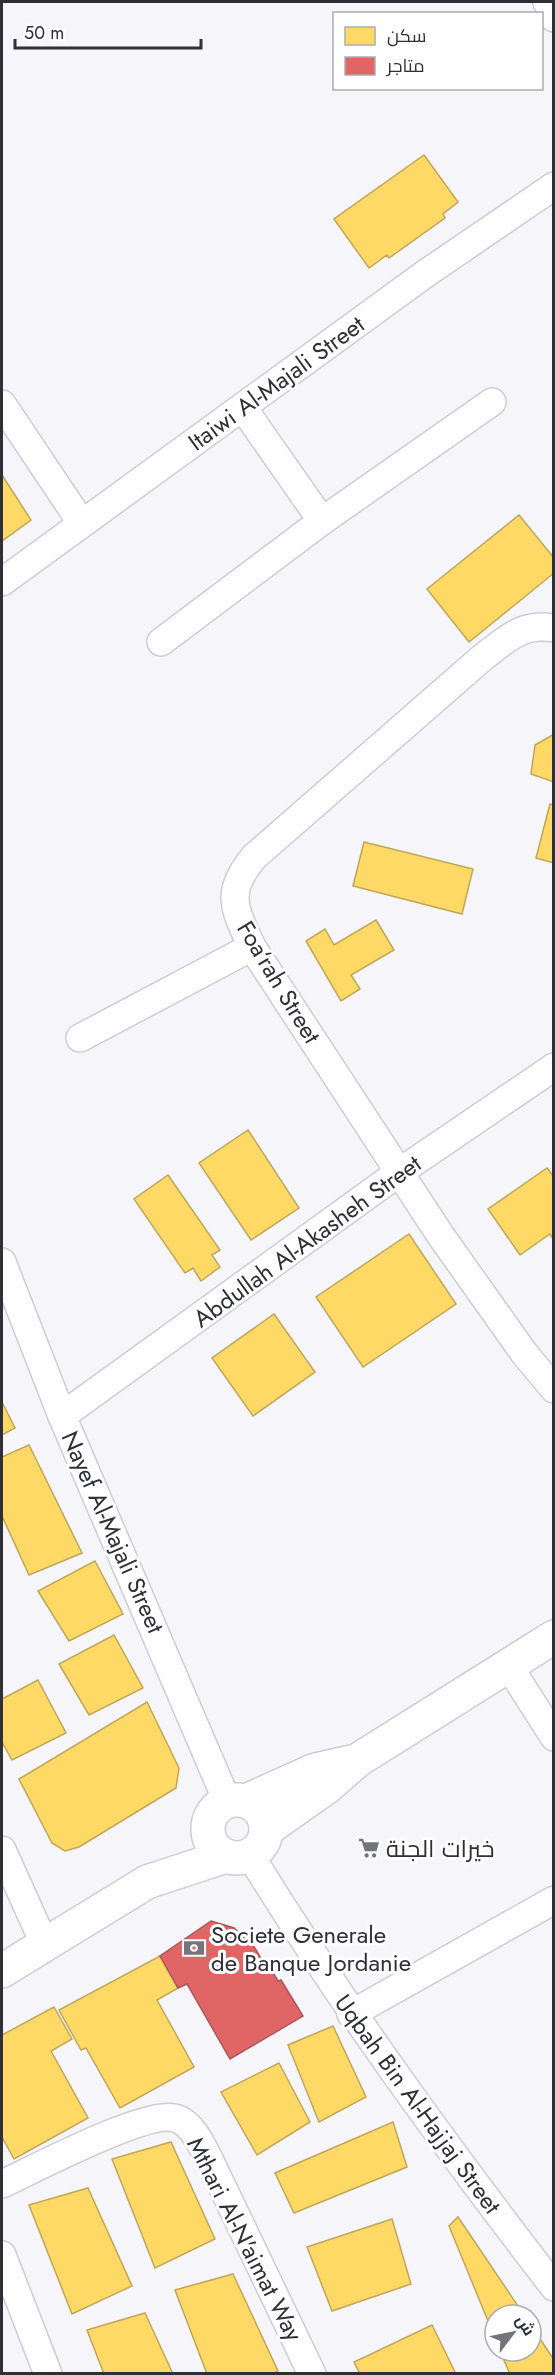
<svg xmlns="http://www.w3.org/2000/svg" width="555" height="2375" viewBox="0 0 555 2375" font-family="Jost,Cairo,sans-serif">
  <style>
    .homes { fill: #ffd966; stroke: #c1a658; stroke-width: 1.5 }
    .shops { fill: #e06666; stroke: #ab5658; stroke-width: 1.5 }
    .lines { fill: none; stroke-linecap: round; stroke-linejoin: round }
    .minor-casing { stroke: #cdced3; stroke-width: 30 }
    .tertiary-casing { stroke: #cdced3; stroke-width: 36 }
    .minor { stroke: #fefefe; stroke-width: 27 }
    .tertiary { stroke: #fefefe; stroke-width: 33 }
    .labels { text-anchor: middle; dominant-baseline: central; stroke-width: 6; stroke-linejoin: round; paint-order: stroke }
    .street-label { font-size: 24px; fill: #2f3036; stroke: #fff }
    .poi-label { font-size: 24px; fill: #2f3036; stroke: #fff; text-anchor: start }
  </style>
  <rect width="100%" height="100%" fill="#f5f5fa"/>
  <g class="homes">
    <path d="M424,155l34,47 -15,12 2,4 -56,40 -2,-3 -18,13 -35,-49z"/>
    <path d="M2,475l29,45 -29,21z"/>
    <path d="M519,515l35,43v15l-85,69 -42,-53z"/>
    <path d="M554,734v48l-23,-8 4,-29z"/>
    <path d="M550,804l4,1v58l-18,-5z"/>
    <path d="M364,842l109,27 -11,45 -109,-28z"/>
    <path d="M376,920l18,30 -43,25 9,14 -19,12 -35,-60 19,-12 9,16z"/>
    <path d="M248,1130l51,78 -48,32 -52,-77z"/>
    <path d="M547,1168l7,9v63l-4,-6 -30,21 -32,-46z"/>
    <path d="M168,1175l52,75 -8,5 8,12 -19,14 -8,-13 -8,5 -51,-74z"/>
    <path d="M409,1234l47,70 -93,63 -47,-70z"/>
    <path d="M274,1314l41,58 -62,44 -41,-58z"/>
    <path d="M2,1402l13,26 -13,7z"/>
    <path d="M29,1445l53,108 -53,22 -27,-59v-59z"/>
    <path d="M95,1561l28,53 -54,27 -31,-50z"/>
    <path d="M114,1635l29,53 -54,27 -30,-51z"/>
    <path d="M38,1680l28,53 -54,27 -10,-18v-43z"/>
    <path d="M147,1702l32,66 -3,20 -97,59 -14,4 -13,-8 -33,-64z"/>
    <path d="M160,1956l18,32 -21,12 37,67 -74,41 -34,-60 -5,2 -22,-40z"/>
    <path d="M54,2007l18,32 -21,12 37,67 -74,41 -12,-22v-102z"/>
    <path d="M333,2026l33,71 -47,25 -31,-77z"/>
    <path d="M279,2063l31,59 -53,33 -36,-63z"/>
    <path d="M393,2122l14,45 -113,46 -19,-40z"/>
    <path d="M171,2142l44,97 -60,29 -43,-109z"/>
    <path d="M88,2188l44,98 -60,28 -43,-109z"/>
    <path d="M458,2217l66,98h-29v23l-46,-112z"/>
    <path d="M392,2219l19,65 -79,27 -25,-64z"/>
    <path d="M233,2274l45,97 -6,3h-65l-32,-84z"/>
    <path d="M145,2313l28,61h-69l-17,-44z"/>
    <path d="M432,2325l24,49h-96l-6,-12z"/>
    <path d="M531,2325l23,35v14h-44l-10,-23h31z"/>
  </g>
  <path class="shops" d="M211,1921l23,7 13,13 3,-1 12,20 3,-2 13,23 3,-1 22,36 -73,43 -43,-75 -9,4 -18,-32z"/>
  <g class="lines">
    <defs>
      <g id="minor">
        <path d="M547,2l7,16"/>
        <path d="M2,404l79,118"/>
        <path d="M322,521l170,-119"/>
        <path d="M2,582l423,-308 129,-88"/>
        <path d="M554,628c-33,-5 -47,11 -72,30l-227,198c-31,36 -21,52 -3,91l189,289 83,117 30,36"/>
        <path d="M161,642l161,-121 -79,-113"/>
        <path d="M80,1038l172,-91"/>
        <path d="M2,1262l60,154 165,385"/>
        <path d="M62,1416l339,-245 153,-104"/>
        <path d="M508,1665l46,72"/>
        <path d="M2,1850l42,93"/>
        <path d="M250,1855c93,151 196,292 304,432"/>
        <path d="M351,2014l203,-114"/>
        <path d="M2,2184c31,-14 148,-77 176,-65 15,6 24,27 31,40l103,215"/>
        <path d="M2,2255l46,119"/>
      </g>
      <g id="tertiary">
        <circle cx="237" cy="1829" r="29"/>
        <path d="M246,1801l69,-31 36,-8"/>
        <path d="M266,1830l61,-43 31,-27 196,-123"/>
        <path d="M2,1971l145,-89 79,-26"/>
      </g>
    </defs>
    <use href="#minor" class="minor-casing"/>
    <use href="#tertiary" class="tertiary-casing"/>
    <use href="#minor" class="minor"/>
    <use href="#tertiary" class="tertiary"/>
  </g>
  <defs>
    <symbol id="supermarket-bare" viewBox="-9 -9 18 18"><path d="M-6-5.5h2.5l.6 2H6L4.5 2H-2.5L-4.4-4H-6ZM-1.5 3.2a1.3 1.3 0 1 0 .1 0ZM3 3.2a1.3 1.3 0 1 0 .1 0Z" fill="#74757b" stroke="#fff" stroke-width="2.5" paint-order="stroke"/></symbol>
    <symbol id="bank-bare" viewBox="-9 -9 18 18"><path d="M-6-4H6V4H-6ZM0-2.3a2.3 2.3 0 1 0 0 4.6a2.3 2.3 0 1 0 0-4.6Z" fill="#74757b" stroke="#fff" stroke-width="2.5" paint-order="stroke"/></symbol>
  </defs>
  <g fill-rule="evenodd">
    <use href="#supermarket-bare" x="354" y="1833" width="30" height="30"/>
    <use href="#bank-bare" x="179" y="1933" width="30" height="30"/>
  </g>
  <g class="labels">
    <g class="street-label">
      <text transform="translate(276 383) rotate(-36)">Itaiwi Al-Majali Street</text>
      <text transform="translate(279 982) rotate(59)">Foa‘rah Street</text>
      <text transform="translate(307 1241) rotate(-36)">Abdullah Al-Akasheh Street</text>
      <text transform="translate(113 1532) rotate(66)">Nayef Al-Majali Street</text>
      <text transform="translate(418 2104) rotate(54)">Uqbah Bin Al-Hajjaj Street</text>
      <text transform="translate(245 2239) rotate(63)">Mthari Al-N'aimat Way</text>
    </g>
    <g class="poi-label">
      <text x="386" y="1848">خيرات الجنة</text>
      <text x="211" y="1934">Societe Generale<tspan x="211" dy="28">de Banque Jordanie</tspan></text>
    </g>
  </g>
  <rect width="555" height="2375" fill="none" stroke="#2f3036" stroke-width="6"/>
  <rect x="333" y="12" width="210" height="78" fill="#ffffff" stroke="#acacaf" stroke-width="1.5"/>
  <rect x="345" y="27" width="30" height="18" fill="#ffd966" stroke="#acacaf" stroke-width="1.5"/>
  <text x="387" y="42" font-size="18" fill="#2f3036">سكن</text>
  <rect x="345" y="57" width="30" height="18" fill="#e06666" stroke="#acacaf" stroke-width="1.5"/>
  <text x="387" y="72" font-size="18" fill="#2f3036">متاجر</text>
  <g transform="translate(513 2333) rotate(58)"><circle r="28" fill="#ffffff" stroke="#acacaf" stroke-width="1.5"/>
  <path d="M0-4.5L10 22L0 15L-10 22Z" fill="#74757b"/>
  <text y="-9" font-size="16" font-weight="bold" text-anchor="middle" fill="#2f3036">ش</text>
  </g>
  <path d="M15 39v9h186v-9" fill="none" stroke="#2f3036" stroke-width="3"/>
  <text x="24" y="39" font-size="18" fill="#2f3036" stroke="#ffffff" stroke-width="4.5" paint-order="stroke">50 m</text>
</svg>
